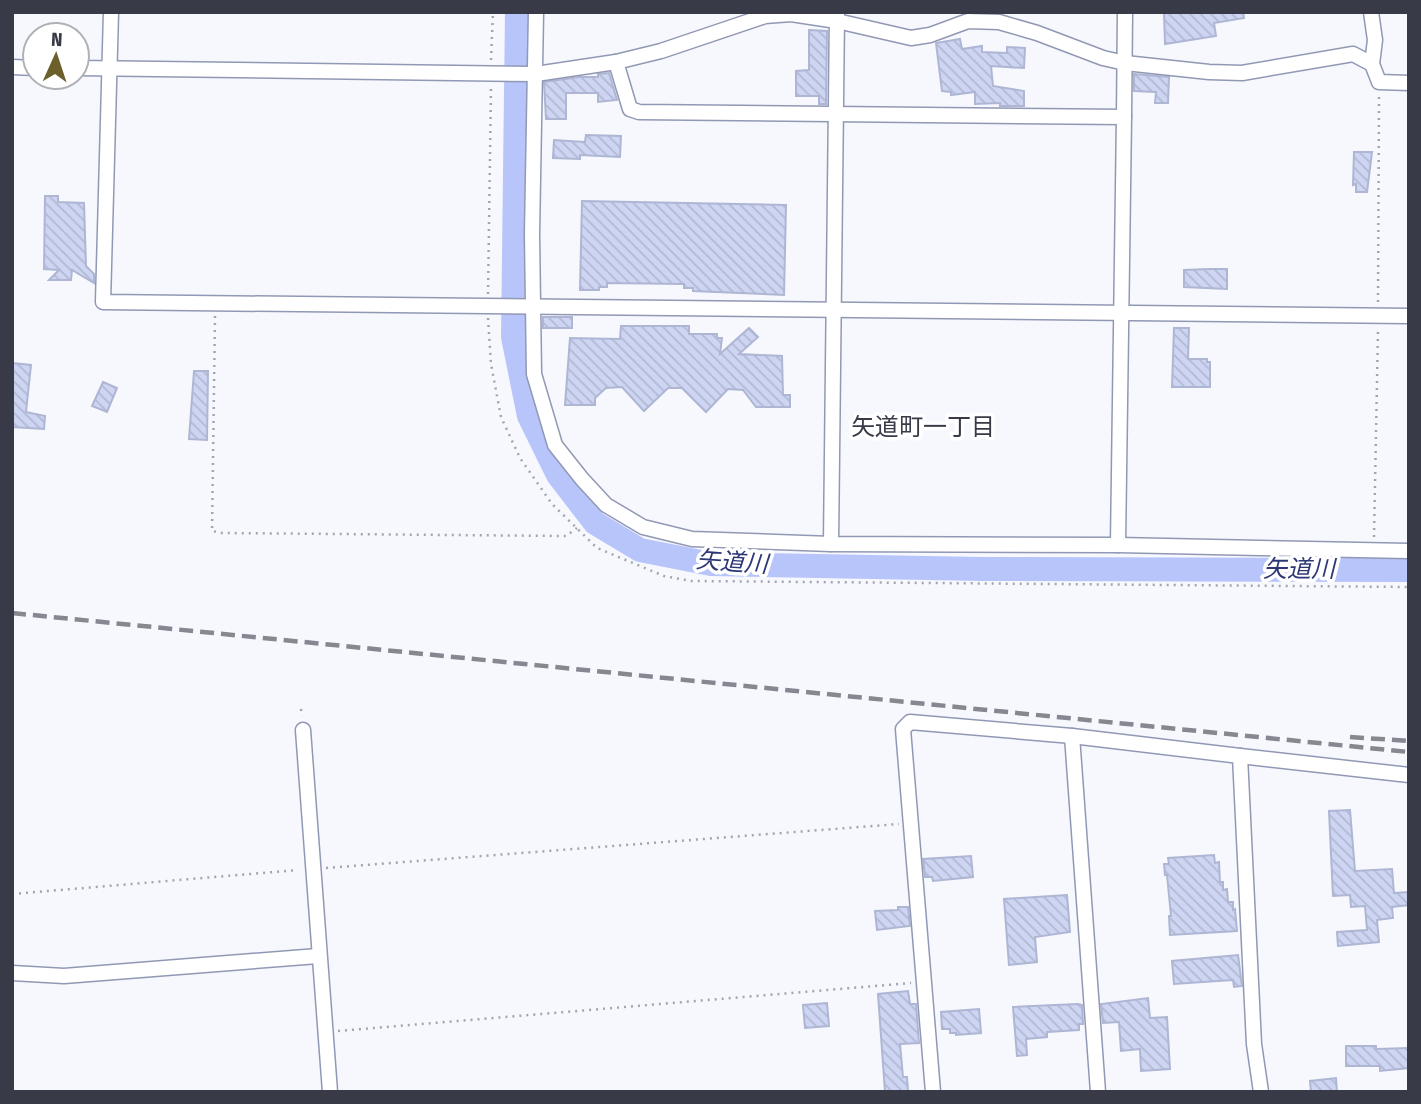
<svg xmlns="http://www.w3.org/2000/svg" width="1421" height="1104" viewBox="0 0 1421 1104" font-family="'Fira Sans Condensed','Noto Sans JP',sans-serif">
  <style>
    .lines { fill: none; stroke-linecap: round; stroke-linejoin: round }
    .river { stroke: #b8c5fb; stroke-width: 24 }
    .building { fill: url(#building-back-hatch); stroke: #aeb6d3; stroke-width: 2 }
    .minor-casing { stroke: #9198b4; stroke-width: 17 }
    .path { stroke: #a3a5ae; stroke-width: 2.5; stroke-dasharray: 2 5; stroke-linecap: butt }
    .minor { stroke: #fff; stroke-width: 14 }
    .rail { stroke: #858791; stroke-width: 4.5; stroke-dasharray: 14 7; stroke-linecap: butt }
    .labels { text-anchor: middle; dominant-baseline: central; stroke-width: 7; stroke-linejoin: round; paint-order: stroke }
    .neighbourhood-label { font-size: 24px; fill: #383b47; stroke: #fff }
    .water-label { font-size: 24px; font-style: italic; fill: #2e3876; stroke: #fff }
  </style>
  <defs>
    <pattern id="building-back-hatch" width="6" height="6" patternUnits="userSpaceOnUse" patternTransform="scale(1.75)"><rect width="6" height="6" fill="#cdd5f3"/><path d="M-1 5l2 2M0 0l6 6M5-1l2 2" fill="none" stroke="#b1b8d2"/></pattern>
  </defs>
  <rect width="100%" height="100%" fill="#f6f8fe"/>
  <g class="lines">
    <path class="river" d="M517,12l-4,325 16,79 29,59 37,48 45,27 71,14 271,5 427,1"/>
  </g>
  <g class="building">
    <path d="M1164,12h79l1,6 -30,5 2,13 -51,8z"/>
    <path d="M809,30l18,1 -1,73h-7v-8h-23v-25l13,-1z"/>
    <path d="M960,39l2,10 20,-3v6l25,1v-6l18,1 -1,20 -33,-2 2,20 31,5v15h-24v-3l-25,1v-12l-24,3v-3l-9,-1 -6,-48z"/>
    <path d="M609,73l8,27 -19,2v-9h-32v26h-20l-2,-37 35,-5h19v-3z"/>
    <path d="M1134,74l35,3 -1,26h-13l1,-11 -22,-1z"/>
    <path d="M586,135l35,1 -1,21 -40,-2v4l-27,-1 1,-18 31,2z"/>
    <path d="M1354,152h18l-5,40h-11v-8l-3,1z"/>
    <path d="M45,196h13v6l26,1 2,63 8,8v9l-22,-13 -1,10h-22l10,-10 -15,-1z"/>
    <path d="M582,201l204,4 -2,90 -91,-4v-3h-9v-4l-77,-1v4h-8v3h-19z"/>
    <path d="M1210,269h17v20l-43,-2v-17z"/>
    <rect x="543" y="317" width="29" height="11"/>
    <path d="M621,326h68v8h28v4h5l-2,16 29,-26 9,9 -19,17 43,2 1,39h7v12h-34l-13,-17 -15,-1 -22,23 -24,-24h-14l-24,23 -22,-24 -16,1 -11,10v7h-30l5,-67 50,1z"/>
    <path d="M1174,328h15l-1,31h19v3h3v25h-38z"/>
    <path d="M12,363l19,2 -5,47 19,4 -1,13 -32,-2z"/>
    <path d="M194,371h14l-1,69 -18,-1z"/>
    <path d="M103,382l14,6 -10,24 -15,-6z"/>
    <path d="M1350,810l5,61 37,-2 2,24 15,-1v13l-17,2 1,11 -16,2 2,22 -41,4 -1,-14 30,-2 -2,-24 -14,1 -1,-12 -17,1 -4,-85z"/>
    <path d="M1214,855l1,8 4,-1 1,20h3v8l4,-1 1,13h5v8l2,-1 2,22 -67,4 -1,-19h2l-4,-41h-2l-1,-11h5l-1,-6z"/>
    <path d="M971,856l2,21 -40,4 -1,-4h-7l-2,-18z"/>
    <path d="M1067,895l3,37 -35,5 2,25 -28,3 -5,-66z"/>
    <path d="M898,907h10l2,19 -33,4 -2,-19 23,-1z"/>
    <path d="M1238,955l4,31 -8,1 -1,-7 -59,4 -2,-23z"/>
    <path d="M908,991l2,13h6l3,39 -19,1 3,33h4l1,15h-23l-7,-98z"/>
    <path d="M1148,998l2,20 17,-1 3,52 -29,2 -1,-22 -19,2 -2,-29 -16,1 -2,-19z"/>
    <path d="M827,1003l2,23 -24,2 -2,-23z"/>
    <path d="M1078,1004l4,1 1,19h-4v6l-32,2v5l-21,2 1,16 -10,1 -4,-49z"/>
    <path d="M979,1009l2,24 -25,2v-2h-6v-4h-8l-1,-17z"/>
    <path d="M1346,1046h30v3l33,-1v20l-29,3v-5h-34z"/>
    <path d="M1336,1078l1,14h-26l-1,-11z"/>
  </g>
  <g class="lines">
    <defs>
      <g id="minor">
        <path d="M111,12l-8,290 1306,14"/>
        <path d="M536,12l-4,222 2,140 21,71 27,34 24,26 37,22 49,12 139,5 287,1 291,6"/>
        <path d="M1371,12l4,28 -3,24 7,18 30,1"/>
        <path d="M616,62l14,47 9,3 485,5 -6,428"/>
        <path d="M12,67l23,1"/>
        <path d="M77,68l459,6 80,-12 45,-11 104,-35 26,-2 46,7 74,17 19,-3 38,-14 31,1 38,11 66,25 22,5 84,9 33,1 111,-19 19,10"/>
        <path d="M1124,117l1,-105"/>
        <path d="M831,544l6,-531"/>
        <path d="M303,730l27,362"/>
        <path d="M1072,736l168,20 14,288 7,48"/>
        <path d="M1240,756l169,19"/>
        <path d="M12,973l52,3 254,-20"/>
        <path d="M933,1092l-30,-363 7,-7 162,14 26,356"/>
      </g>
    </defs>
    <use href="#minor" class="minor-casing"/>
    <g class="path">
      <path d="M491,60l2,-48"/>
      <path d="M488,294l3,-207"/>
      <path d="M1378,302l1,-207"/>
      <path d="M215,316l-3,215 10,2 344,3 11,-8"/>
      <path d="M488,318l3,46 10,53 19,41 32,46 45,44 67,28 27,5 718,6"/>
      <path d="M1374,537l4,-207"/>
      <path d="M301,709l1,7"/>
      <path d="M326,868l573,-44"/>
      <path d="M12,894l286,-24"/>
      <path d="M338,1031l573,-48"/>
    </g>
    <use href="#minor" class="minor"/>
    <g class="rail">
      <path d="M12,613l1397,139"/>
      <path d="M1350,737l59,4"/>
    </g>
  </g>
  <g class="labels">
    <g class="neighbourhood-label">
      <text x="923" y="427">矢道町一丁目</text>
    </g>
    <g class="water-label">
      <text transform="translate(732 562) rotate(4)">矢道川</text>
      <text x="1299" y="569">矢道川</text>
    </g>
  </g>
  <rect width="1421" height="1104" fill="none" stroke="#383b47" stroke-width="28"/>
  <g transform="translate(56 56) rotate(3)"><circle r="33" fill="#ffffff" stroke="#afb1b5" stroke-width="2"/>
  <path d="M0-5L12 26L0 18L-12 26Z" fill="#6c5f2c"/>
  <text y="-10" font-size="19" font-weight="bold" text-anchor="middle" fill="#383b47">N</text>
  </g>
</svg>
